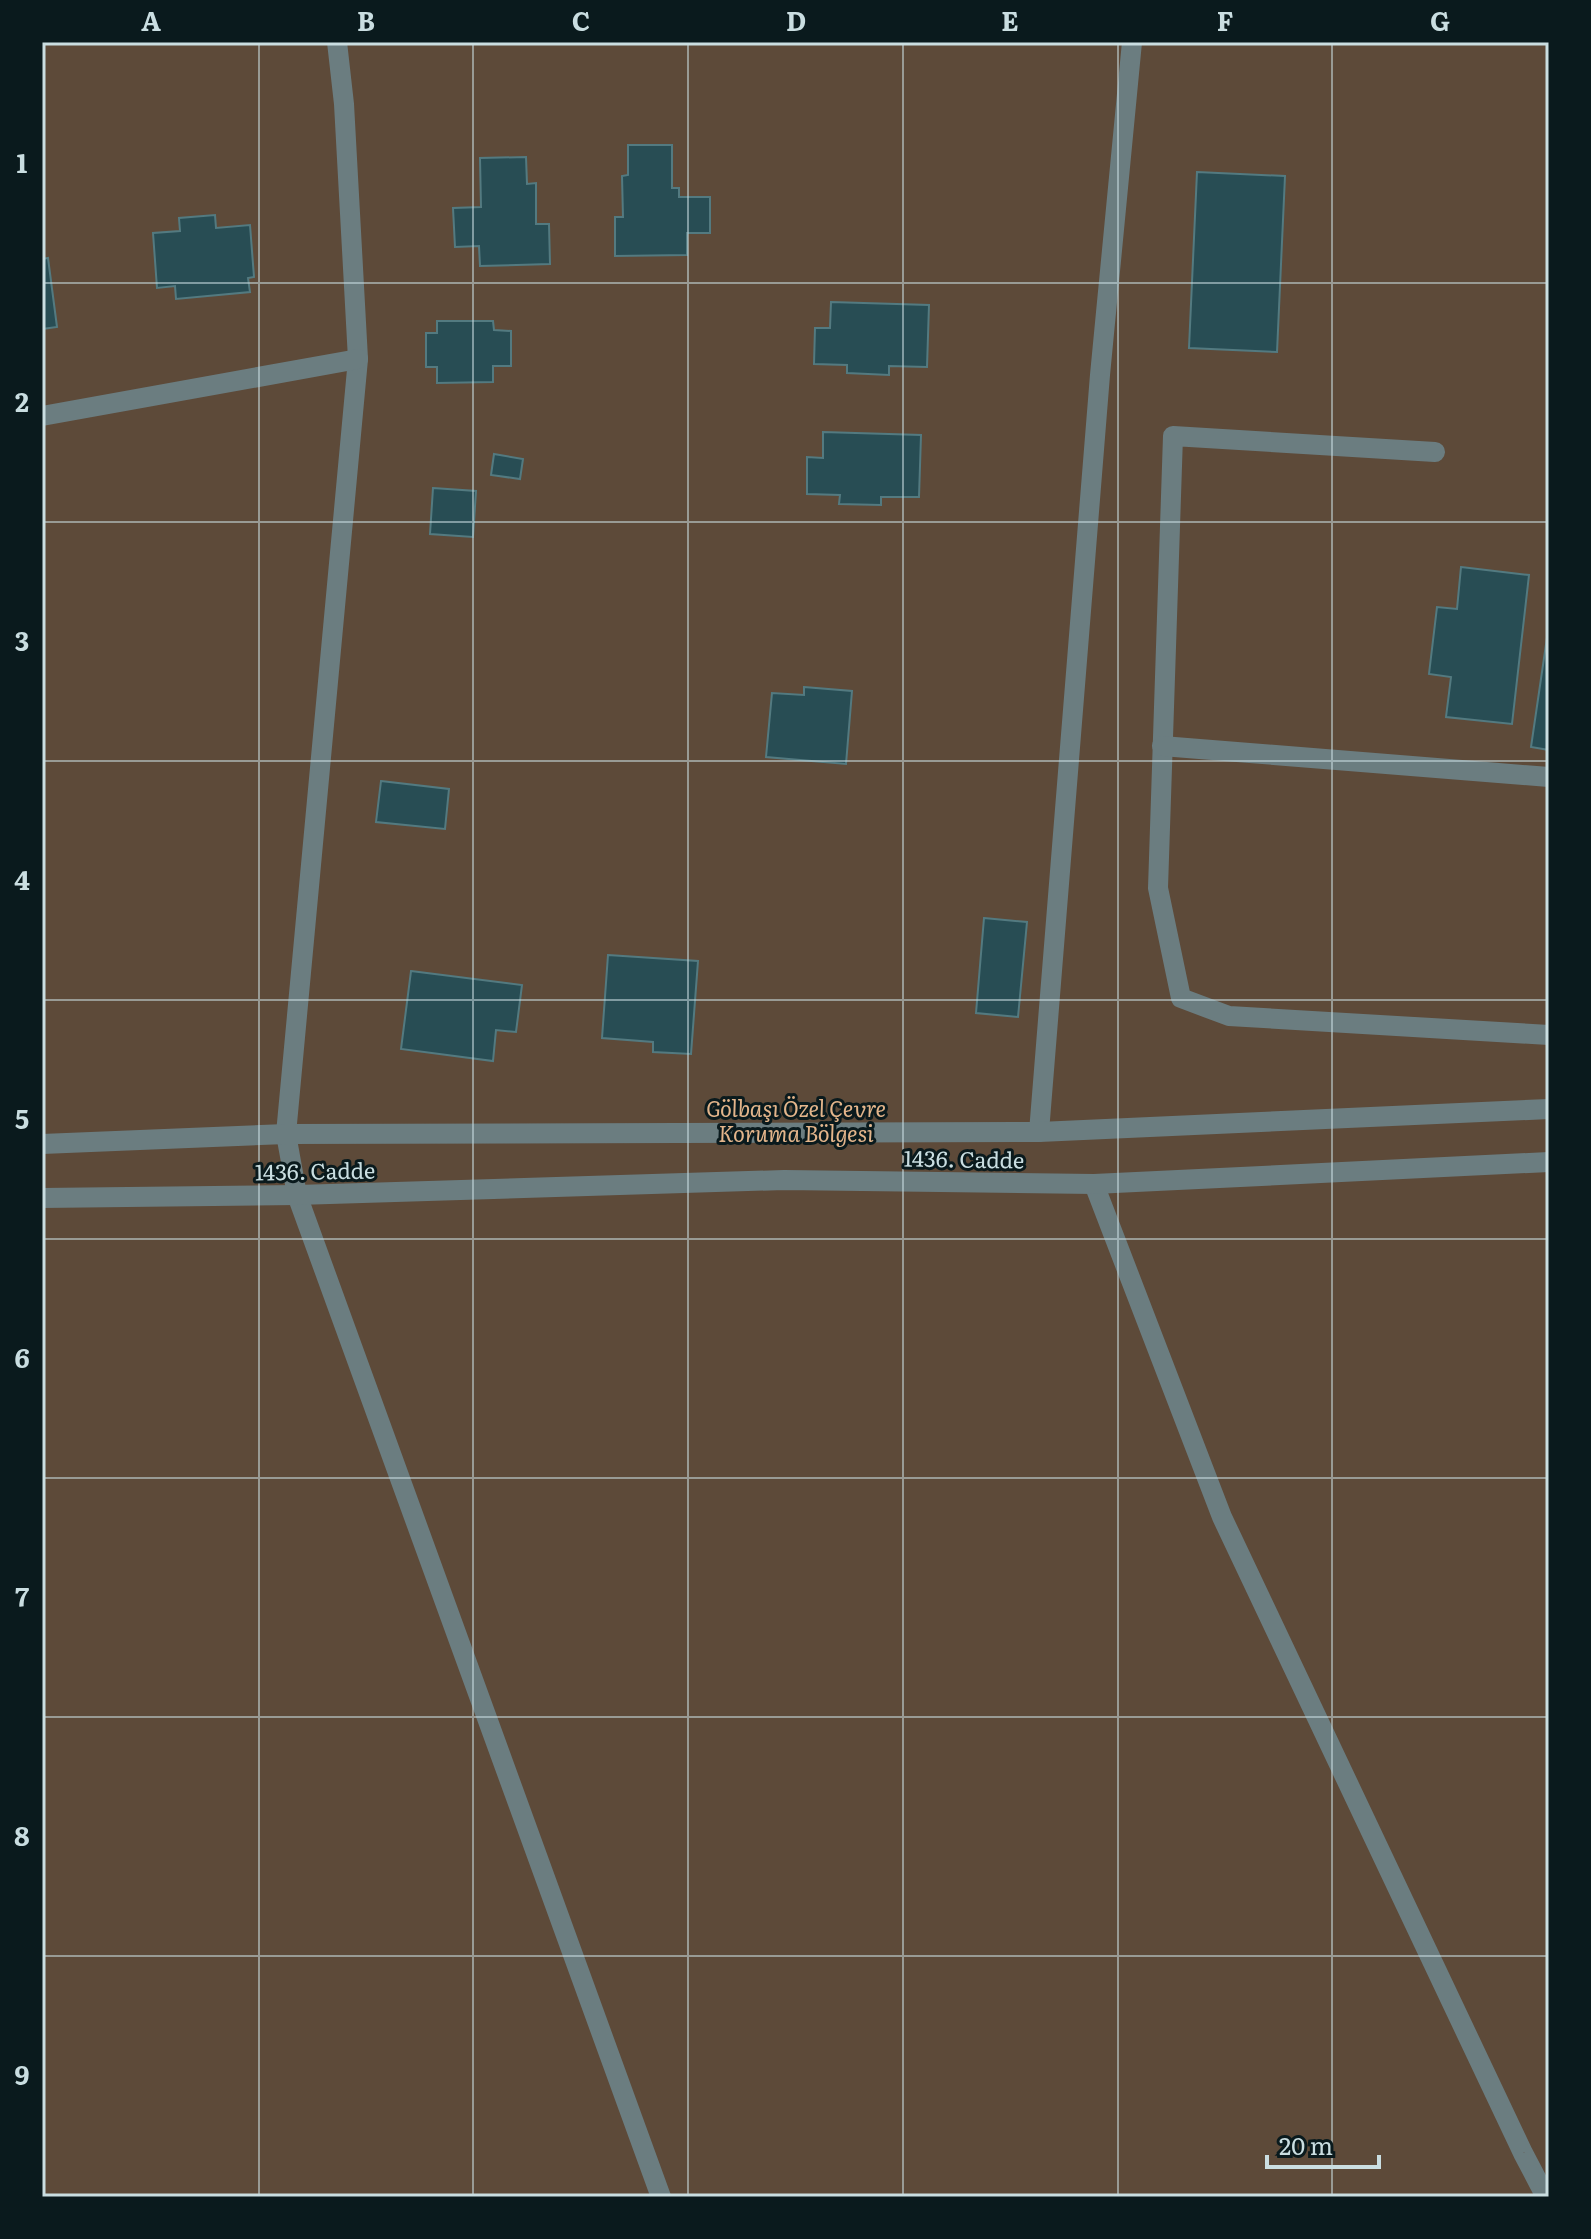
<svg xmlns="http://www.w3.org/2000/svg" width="1591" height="2239" viewBox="0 0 1591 2239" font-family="Literata,serif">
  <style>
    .green { fill: #5d4a39 }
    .building { fill: #284d54; stroke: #537a80; stroke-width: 2 }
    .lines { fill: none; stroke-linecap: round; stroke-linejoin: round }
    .minor { stroke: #6b7d80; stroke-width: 20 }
    .grid { fill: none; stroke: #cadee1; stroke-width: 2; stroke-opacity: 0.55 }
    .labels { text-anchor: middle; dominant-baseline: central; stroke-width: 6; stroke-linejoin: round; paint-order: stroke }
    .park-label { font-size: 22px; font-style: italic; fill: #e3b58b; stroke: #0a1a1d }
    .street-label { font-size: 22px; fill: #cadee1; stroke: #0a1a1d }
    .neatline { fill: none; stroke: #cadee1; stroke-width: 3 }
    .grid-label { font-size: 26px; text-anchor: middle; font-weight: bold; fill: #cadee1 }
  </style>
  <rect width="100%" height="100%" fill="#0e353b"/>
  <rect class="green" x="42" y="42" width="1507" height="2155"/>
  <g class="building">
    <path d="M628,145h44v43h7v9h31v36h-23v22l-72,1v-39h8l-1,-41 6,-1z"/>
    <path d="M526,157l1,27 9,-1v41h13l1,40 -70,2 -1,-20 -24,1 -2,-39 28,-1 -1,-49z"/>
    <path d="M1197,172l88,4 -8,176 -88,-4z"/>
    <path d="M215,215l1,13 34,-3 4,52 -6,1 2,14 -74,7 -1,-13 -18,2 -4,-55 27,-2 -1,-13z"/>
    <path d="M48,258l9,69 -15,2v-70z"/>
    <path d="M831,302l98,3 -2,62 -38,-1v9l-42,-2v-8l-33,-1 1,-36h15z"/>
    <path d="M437,321h56l1,9 17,1v35h-18v16l-56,1v-16h-11v-34h11z"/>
    <path d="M823,432l98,3 -2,62h-38v8l-42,-1 1,-9 -33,-1v-37l16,1z"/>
    <path d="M494,454l29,5 -3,20 -29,-4z"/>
    <path d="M433,488l43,3 -3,46 -43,-3z"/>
    <path d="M1461,567l68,8 -17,149 -66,-7 5,-40 -22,-3 8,-67 20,2z"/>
    <path d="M1549,624v126l-18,-3z"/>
    <path d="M804,687l48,4 -6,73 -80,-7 6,-64 32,2z"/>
    <path d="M381,781l68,8 -4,40 -69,-7z"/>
    <path d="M984,918l43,4 -9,95 -42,-4z"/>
    <path d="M608,955l90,6 -7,93 -38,-2v-10l-51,-4z"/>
    <path d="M411,971l111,14 -6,47 -20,-2 -3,31 -92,-12z"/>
  </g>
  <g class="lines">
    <g class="minor">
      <path d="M337,42l7,62 14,255 -72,775 11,61 364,1002"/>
      <path d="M42,416l316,-57"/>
      <path d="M1435,452l-262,-16 -15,452 23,110 48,18 320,19"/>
      <path d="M1162,746l387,31"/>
      <path d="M1039,1132l61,-757 32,-333"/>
      <path d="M42,1144l244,-10 753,-2 510,-23"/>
      <path d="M1094,1184l128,333 301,636 23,44"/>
      <path d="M42,1198l255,-3 487,-15 310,4 455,-22"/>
    </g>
  </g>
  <path class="grid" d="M259,42v2155M473,42v2155M688,42v2155M903,42v2155M1118,42v2155M1332,42v2155M42,283h1507M42,522h1507M42,761h1507M42,1000h1507M42,1239h1507M42,1478h1507M42,1717h1507M42,1956h1507"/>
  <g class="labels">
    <g class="park-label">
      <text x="796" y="1107">Gölbaşı Özel Çevre<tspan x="796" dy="25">Koruma Bölgesi</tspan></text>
    </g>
    <g class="street-label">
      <text transform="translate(964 1158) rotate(1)">1436. Cadde</text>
      <text transform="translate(315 1170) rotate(-1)">1436. Cadde</text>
    </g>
  </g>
  <rect width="1591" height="2239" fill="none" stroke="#0a1a1d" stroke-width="88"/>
  <path d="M1267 2155v12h112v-12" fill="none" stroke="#cadee1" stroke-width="4"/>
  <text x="1279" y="2155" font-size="24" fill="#cadee1" stroke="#0a1a1d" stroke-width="6" paint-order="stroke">20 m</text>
  <rect x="44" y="44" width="1503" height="2151" class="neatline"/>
  <g class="grid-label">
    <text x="151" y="31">A</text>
    <text x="366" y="31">B</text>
    <text x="581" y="31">C</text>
    <text x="796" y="31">D</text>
    <text x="1010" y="31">E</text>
    <text x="1225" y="31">F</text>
    <text x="1440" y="31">G</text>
    <text x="22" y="173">1</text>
    <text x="22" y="412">2</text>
    <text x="22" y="651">3</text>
    <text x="22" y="890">4</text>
    <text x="22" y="1129">5</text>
    <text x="22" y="1368">6</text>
    <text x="22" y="1607">7</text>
    <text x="22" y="1846">8</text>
    <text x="22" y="2085">9</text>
  </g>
</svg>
